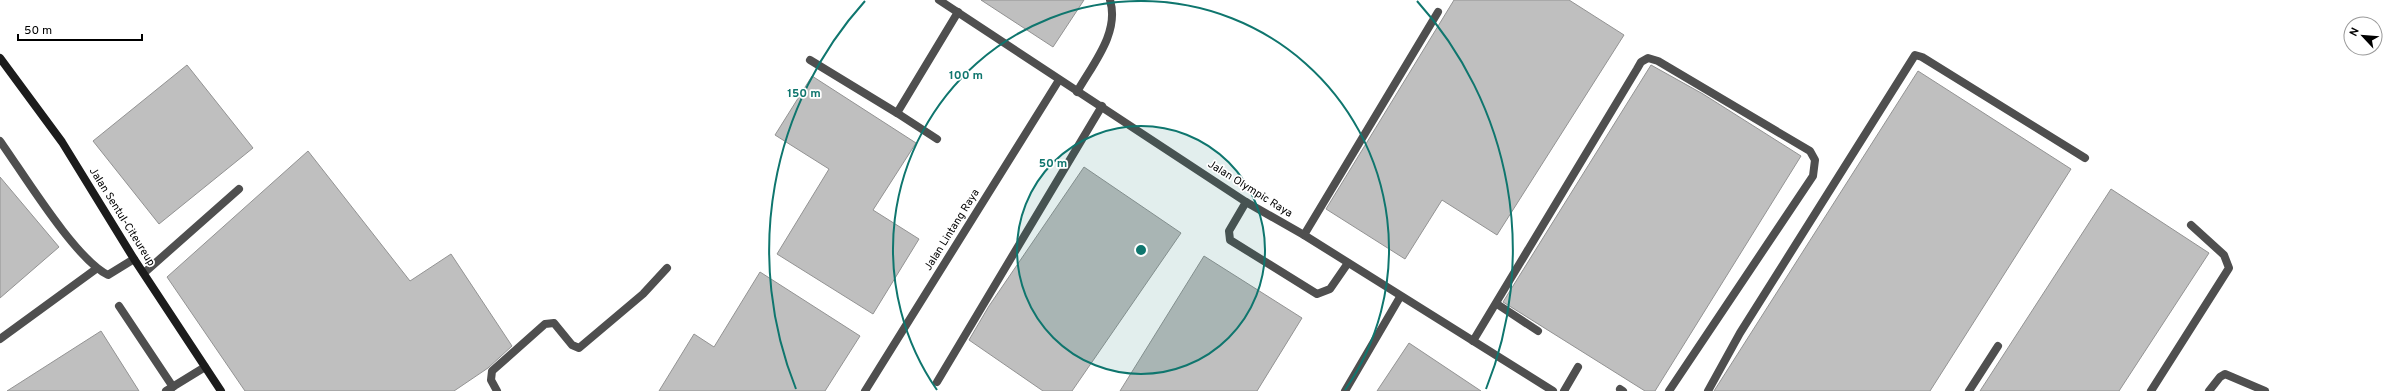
<svg xmlns="http://www.w3.org/2000/svg" width="2399" height="391" viewBox="0 0 2399 391" font-family="Overpass,sans-serif">
  <style>
    .building { fill: #bfbfbf; stroke: #939393 }
    .lines { fill: none; stroke-linecap: round; stroke-linejoin: round }
    .lane { stroke: #4f4f4f; stroke-width: 8 }
    .street { stroke: #4f4f4f; stroke-width: 8 }
    .secondary { stroke: #1c1c1c; stroke-width: 8 }
    .ring { fill: none; stroke: #0f766e; stroke-width: 2 }
    .labels { text-anchor: middle; dominant-baseline: central; stroke-width: 3.5; stroke-linejoin: round; paint-order: stroke }
    .street-label { font-size: 11px; fill: #000; stroke: #fff }
    .centre { fill: #0f766e; stroke: #fff; stroke-width: 2 }
    .ring-label { font-size: 12px; text-anchor: middle; font-weight: bold; fill: #0f766e; stroke: #fff; stroke-width: 3.5; stroke-linejoin: round; paint-order: stroke }
  </style>
  <rect width="100%" height="100%" fill="#fff"/>
  <g class="building">
    <path d="M981,0h103l-31,47z"/>
    <path d="M1454,0h115l55,35 -127,200 -55,-35 -37,59 -79,-50z"/>
    <path d="M187,65l66,83 -94,76 -66,-83z"/>
    <path d="M1651,65l52,29 98,62 -146,235h-10l-142,-89z"/>
    <path d="M1918,71l153,98 -141,222h-216z"/>
    <path d="M812,76l104,67 -43,67 46,29 -46,75 -96,-60 52,-85 -54,-34z"/>
    <path d="M308,151l102,130 41,-27 61,92 -24,22 -34,23h-209l-78,-114z"/>
    <path d="M1084,167l97,66 -109,158h-29l-74,-51 20,-34z"/>
    <path d="M0,177l59,70 -59,51z"/>
    <path d="M2111,189l98,64 -90,138h-139z"/>
    <path d="M1204,256l98,62 -45,73h-137z"/>
    <path d="M760,272l100,64 -35,55h-166l35,-57 20,13z"/>
    <path d="M101,331l38,60h-132z"/>
    <path d="M1409,343l72,48h-104z"/>
  </g>
  <g class="lines">
    <g class="lane">
      <path d="M810,60l87,53 61,-101"/>
      <path d="M1077,92c15,-27 43,-59 33,-92"/>
      <path d="M897,113l40,26"/>
      <path d="M0,141c23,32 75,118 108,134l26,-16"/>
      <path d="M1246,202l-17,29 1,9 87,54 13,-5 18,-26"/>
      <path d="M1304,235l134,-223"/>
      <path d="M144,273l95,-84"/>
      <path d="M1497,304l41,27"/>
      <path d="M119,306l54,81"/>
      <path d="M0,339l96,-70"/>
      <path d="M1473,341l164,-272 4,-7 7,-4 10,3 152,90 5,9 -2,16 -144,215"/>
      <path d="M937,382l165,-276"/>
      <path d="M1620,389l3,2"/>
      <path d="M166,391l39,-24"/>
      <path d="M497,391l-6,-11 1,-9 53,-47 9,-1 18,22 7,3 64,-54 24,-26"/>
      <path d="M865,391l194,-311"/>
      <path d="M1345,391l55,-94"/>
      <path d="M1564,391l14,-24"/>
      <path d="M1708,391l32,-58 175,-278 7,2 163,101"/>
      <path d="M1969,391l29,-45"/>
      <path d="M2151,391l78,-123 -5,-13 -33,-30"/>
      <path d="M2209,391l11,-14 5,-3 40,17"/>
    </g>
    <path class="street" d="M939,0l307,202 58,33 249,156"/>
    <path class="secondary" d="M0,58l62,84 72,117 87,132"/>
  </g>
  <circle cx="1141" cy="250" r="124" fill="#0f766e" fill-opacity=".12"/>
  <g class="ring">
    <circle cx="1141" cy="250" r="124"/>
    <path d="M937 390A248 248 0 1 1 1345 390"/>
    <path d="M796 389A372 372 0 0 1 865 1M1417 1A372 372 0 0 1 1486 389"/>
  </g>
  <g class="labels">
    <g class="street-label">
      <text transform="translate(1250 189) rotate(32)">Jalan Olympic Raya</text>
      <text transform="translate(122 217) rotate(58)">Jalan Sentul-Citeureup</text>
      <text transform="translate(952 230) rotate(-58)">Jalan Lintang Raya</text>
    </g>
  </g>
  <circle cx="1141" cy="250" r="6" class="centre"/>
  <g class="ring-label">
    <text x="966" y="79">100 m</text>
    <text x="804" y="97">150 m</text>
    <text x="1053" y="167">50 m</text>
  </g>
  <g transform="translate(2363 36) rotate(296)"><circle r="19" fill="#ffffff" stroke="#999999"/>
  <path d="M0-3L7 15L0 10L-7 15Z" fill="#000000"/>
  <text y="-6" font-size="11" font-weight="bold" text-anchor="middle" fill="#000000">N</text>
  </g>
  <path d="M18 34v6h124v-6" fill="none" stroke="#000000" stroke-width="2"/>
  <text x="24" y="34" font-size="12" fill="#000000" stroke="#ffffff" stroke-width="3" paint-order="stroke">50 m</text>
</svg>
